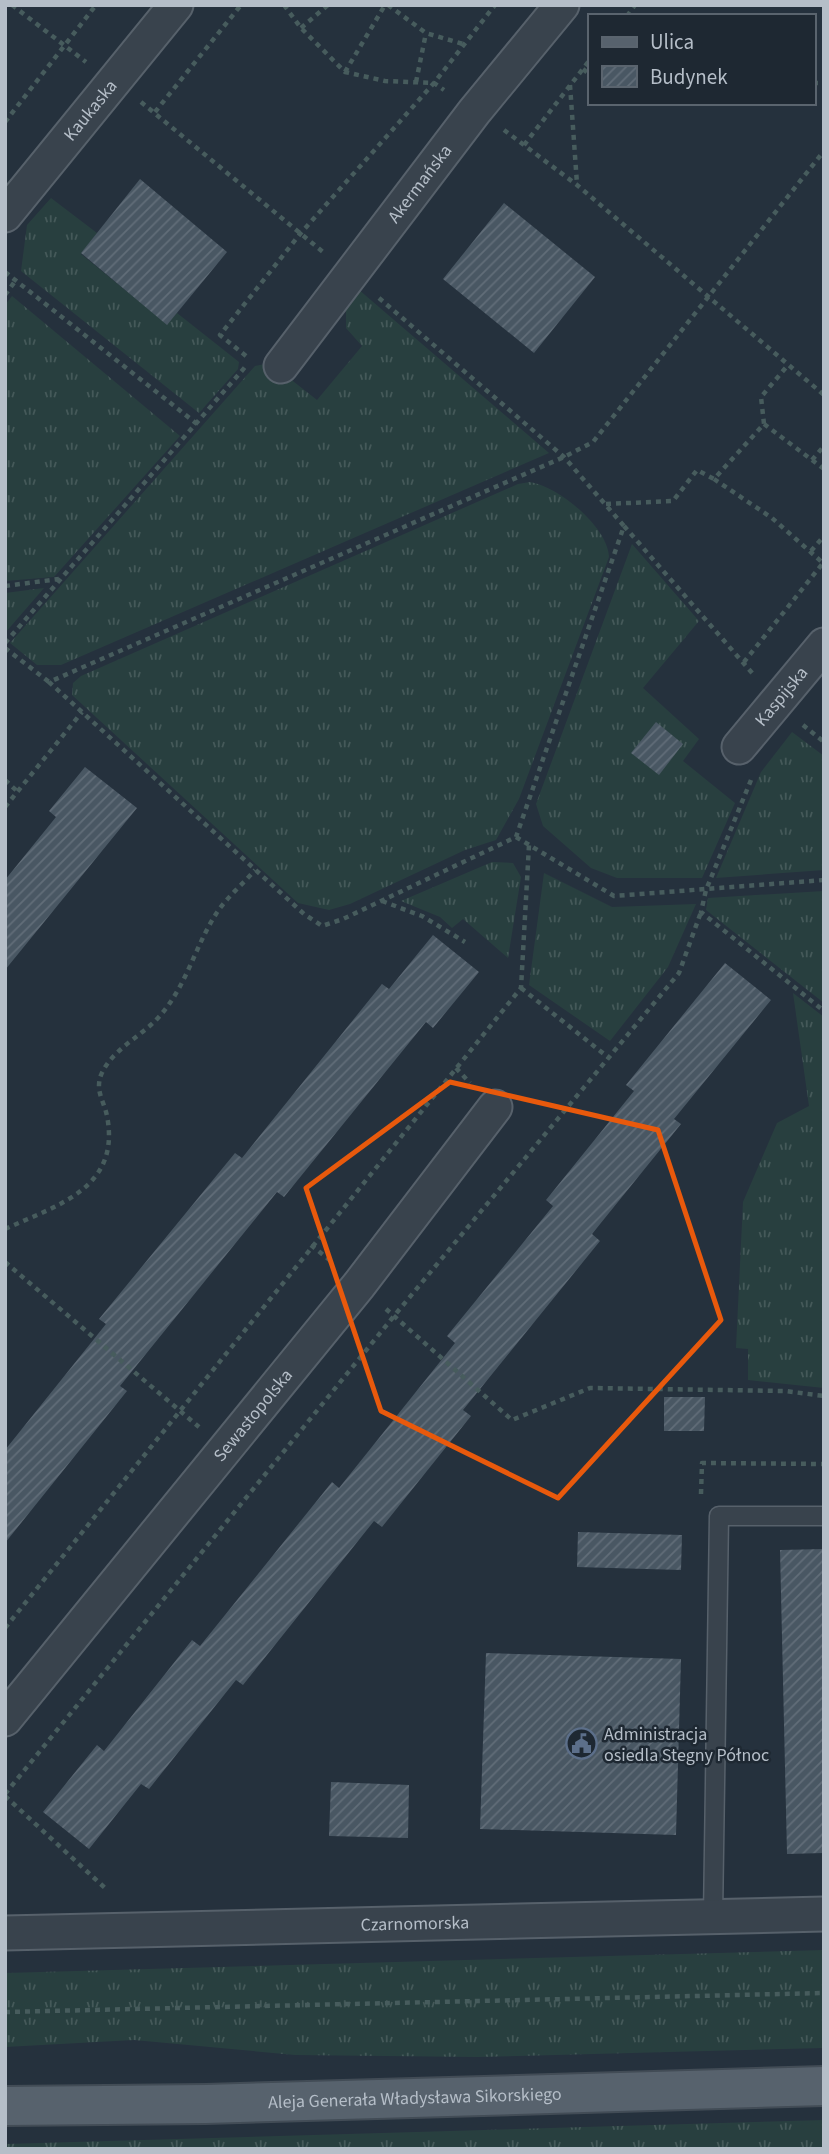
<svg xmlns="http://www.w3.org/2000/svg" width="829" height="2154" viewBox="0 0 829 2154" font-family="'Source Sans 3',sans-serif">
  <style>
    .grass { fill: url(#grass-tufts) }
    .building { fill: url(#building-hatch) }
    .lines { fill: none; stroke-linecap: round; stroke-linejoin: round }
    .lane-casing { stroke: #57616b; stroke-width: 21 }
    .street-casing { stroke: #57616b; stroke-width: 37 }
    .primary-casing { stroke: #424c56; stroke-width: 42 }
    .path { stroke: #475c5d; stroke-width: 4.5; stroke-dasharray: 5 5; stroke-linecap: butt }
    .lane { stroke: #39434d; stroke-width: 18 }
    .street { stroke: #39434d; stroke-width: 33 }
    .primary { stroke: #57626d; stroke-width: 38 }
    .marked { fill: none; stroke: #e8590c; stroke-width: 5; stroke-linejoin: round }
    .labels { text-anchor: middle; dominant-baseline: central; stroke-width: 5; stroke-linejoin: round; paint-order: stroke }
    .street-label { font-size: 18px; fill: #b5bec8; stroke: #1e2832 }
    .poi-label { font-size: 18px; fill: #b5bec8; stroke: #1e2832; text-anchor: start }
  </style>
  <defs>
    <pattern id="grass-tufts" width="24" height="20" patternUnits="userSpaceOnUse" patternTransform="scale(1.75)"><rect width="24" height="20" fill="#283f3f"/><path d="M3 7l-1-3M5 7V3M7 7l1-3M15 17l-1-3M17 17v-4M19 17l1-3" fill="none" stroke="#455959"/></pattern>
    <pattern id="building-hatch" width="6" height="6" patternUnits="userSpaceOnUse" patternTransform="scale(1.75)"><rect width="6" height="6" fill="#495763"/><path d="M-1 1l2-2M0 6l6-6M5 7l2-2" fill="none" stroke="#616d78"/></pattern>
  </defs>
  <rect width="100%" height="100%" fill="#25313d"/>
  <g class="grass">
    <path d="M51,198l46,35 -16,21 86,70 10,-11 62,49 -1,7 -39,44 -178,-142 6,-46z"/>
    <path d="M358,289l191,164 -488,212h-24l-27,-22 245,-277 15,-3 47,37 45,-54 -16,-18v-22z"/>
    <path d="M12,296l168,140 -126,141 -49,4v-276z"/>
    <path d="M530,482c28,4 78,45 79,75l-90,242 -23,41 -31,10 -115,54 -21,6 -31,-7 -226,-208 1,-12 8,-7 437,-192z"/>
    <path d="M632,544l67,77 -56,67 56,51 -16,22 52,42 -33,75h-85l-26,-10 -48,-42 -7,-22z"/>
    <path d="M44,588l-39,45v-40z"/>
    <path d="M792,732l32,24v114l-108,8 45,-106z"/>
    <path d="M492,862l21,1 8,14 -13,81 -45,-39 -11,9 -12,-11 -39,-16z"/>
    <path d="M544,873l68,34 84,-3 -28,63 -58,74 -81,-56z"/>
    <path d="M824,891v112l-118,-93 2,-12z"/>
    <path d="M793,993l31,24v371l-76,-8v-31l-12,-1 7,-146 34,-79 32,-17z"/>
    <path d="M824,1950v98l-347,9 -182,-2 -161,-15 -129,7v-74z"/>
    <path d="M824,2120v29h-819v-5z"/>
  </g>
  <g class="building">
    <path d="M140,179l87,73 -60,73 -86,-72z"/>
    <path d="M504,203l91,74 -61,76 -91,-74z"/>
    <path d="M656,722l27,22 -24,31 -28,-22z"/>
    <path d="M85,767l52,41 -132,162v-90l51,-63 -7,-6z"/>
    <path d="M433,935l46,37 -46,56 -7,-6 -142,175 -7,-5 -157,194 7,5 -122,152v-93l101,-126 -7,-5 136,-166 7,5 140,-174 7,5z"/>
    <path d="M725,963l46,37 -97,119 7,5 -89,110 8,7 -137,169 8,6 -89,111 -8,-6 -131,164 -7,-5 -87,109 -8,-5 -52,65 -46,-37 54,-67 7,6 88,-111 8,6 132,-164 7,6 116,-145 -8,-7 106,-130 -7,-6 88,-109 -8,-6z"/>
    <path d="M664,1397h41l-1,34h-40z"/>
    <path d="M578,1532l104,3 -1,35 -104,-3z"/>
    <path d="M824,1549v304l-37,1 -7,-304z"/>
    <path d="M486,1653l195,6 -5,176 -196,-6z"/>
    <path d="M331,1782l78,3 -1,53 -79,-2z"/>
  </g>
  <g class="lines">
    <defs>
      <path id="lane" d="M713,1917l6,-401h105"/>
      <g id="street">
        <path id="s1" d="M5,215l171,-210"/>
        <path id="s2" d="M281,366l193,-254 88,-107"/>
        <path id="s3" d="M739,747l85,-102"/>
        <path id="s4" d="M5,1719l354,-434 136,-178"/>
        <path id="s5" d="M5,1933l819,-19"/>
      </g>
      <g id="primary">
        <path id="s6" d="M5,2106l201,-2 618,-18"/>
      </g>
    </defs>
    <use href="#lane" class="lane-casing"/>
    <use href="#street" class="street-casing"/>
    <use href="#primary" class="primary-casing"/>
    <g class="path">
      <path d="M12,5l74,57"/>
      <path d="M284,5l17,23 44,44 40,9 49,2 10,7"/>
      <path d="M388,5l38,28 37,11"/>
      <path d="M627,16l8,-11"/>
      <path d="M301,28l27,-23"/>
      <path d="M583,69l6,5"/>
      <path d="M345,72l40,-67"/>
      <path d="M416,82l10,-49"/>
      <path d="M813,83h11"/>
      <path d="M570,85l7,99"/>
      <path d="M141,102l182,150"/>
      <path d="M155,112l86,-107"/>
      <path d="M5,122l91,-117"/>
      <path d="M504,130l73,55 247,210"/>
      <path d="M524,145l65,-84"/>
      <path d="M5,272l192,152"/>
      <path d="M5,295l11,-15"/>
      <path d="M379,298l185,159 60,69 -108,311 -173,82 -21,7 -18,-12 -255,-232 515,-225 29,-15 231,-291"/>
      <path d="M246,356l-26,-21 80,-101 134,-151 61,-78"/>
      <path d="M764,424l60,45"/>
      <path d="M812,460l12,-14"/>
      <path d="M714,479l58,39 51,45 -79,99"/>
      <path d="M606,504l67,-3 24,-31 17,9 50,-55 -3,-27 27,-32"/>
      <path d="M624,526l129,148"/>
      <path d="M811,551l13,-15"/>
      <path d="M5,586l54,-7"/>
      <path d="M5,643l241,-277"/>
      <path d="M5,648l44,34"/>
      <path d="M803,725l21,17"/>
      <path d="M5,780l13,12"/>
      <path d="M751,780l-45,110 -5,22 123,99"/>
      <path d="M5,807l77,-95"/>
      <path d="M516,837l98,59 210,-16"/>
      <path d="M382,901l40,15 43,26"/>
      <path d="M521,988l88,70"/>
      <path d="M456,1068l14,15"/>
      <path d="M5,1229c53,-24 116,-41 102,-113 -3,-15 -12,-25 -6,-41 10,-24 37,-37 55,-55 30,-31 38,-72 60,-106 10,-16 27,-30 39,-44"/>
      <path d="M311,1245l21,17"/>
      <path d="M5,1262l194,165"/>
      <path d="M386,1309l126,111 78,-32 195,3 39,5"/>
      <path d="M701,1494l1,-31 122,1"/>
      <path d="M5,1628l516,-640 8,-143"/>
      <path d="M5,1794l389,-478 285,-343 22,-61"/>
      <path d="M5,1796l100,92"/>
      <path d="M5,2012l819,-19"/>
    </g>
    <use href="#lane" class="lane"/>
    <use href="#street" class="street"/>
    <use href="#primary" class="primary"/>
  </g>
  <path class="marked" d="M450,1082l208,48 63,190 -163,178 -177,-87 -75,-223z"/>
  <defs>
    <symbol id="civic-ring" viewBox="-11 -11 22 22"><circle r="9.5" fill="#1e2832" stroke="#5c6f8a" stroke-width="1.5"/><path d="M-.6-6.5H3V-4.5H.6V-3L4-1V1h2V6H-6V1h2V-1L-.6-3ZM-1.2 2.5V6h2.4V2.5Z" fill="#5c6f8a"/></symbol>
  </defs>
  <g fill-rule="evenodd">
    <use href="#civic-ring" x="564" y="1726" width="35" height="35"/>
  </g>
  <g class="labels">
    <g class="street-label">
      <text stroke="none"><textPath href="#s1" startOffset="135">Kaukaska</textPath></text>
      <text stroke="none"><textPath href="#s2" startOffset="229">Akermańska</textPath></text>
      <text stroke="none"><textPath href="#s3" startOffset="66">Kaspijska</textPath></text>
      <text stroke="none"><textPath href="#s4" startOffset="392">Sewastopolska</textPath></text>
      <text stroke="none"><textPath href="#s5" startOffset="410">Czarnomorska</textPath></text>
      <text stroke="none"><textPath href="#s6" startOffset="410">Aleja Generała Władysława Sikorskiego</textPath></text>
    </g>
    <g class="poi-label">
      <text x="604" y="1734">Administracja<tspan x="604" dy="21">osiedla Stegny Północ</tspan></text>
    </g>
  </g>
  <rect width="829" height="2154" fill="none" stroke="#b5bec8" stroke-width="14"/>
  <rect x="588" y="14" width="228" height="91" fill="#1e2832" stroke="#5a646e" stroke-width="2"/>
  <rect x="602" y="37" width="35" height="10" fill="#57626d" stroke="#5a646e" stroke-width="2"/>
  <text x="650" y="49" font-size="21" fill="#b5bec8">Ulica</text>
  <rect x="602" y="66" width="35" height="21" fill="url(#building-hatch)" stroke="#5a646e" stroke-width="2"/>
  <text x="650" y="84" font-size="21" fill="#b5bec8">Budynek</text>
</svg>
